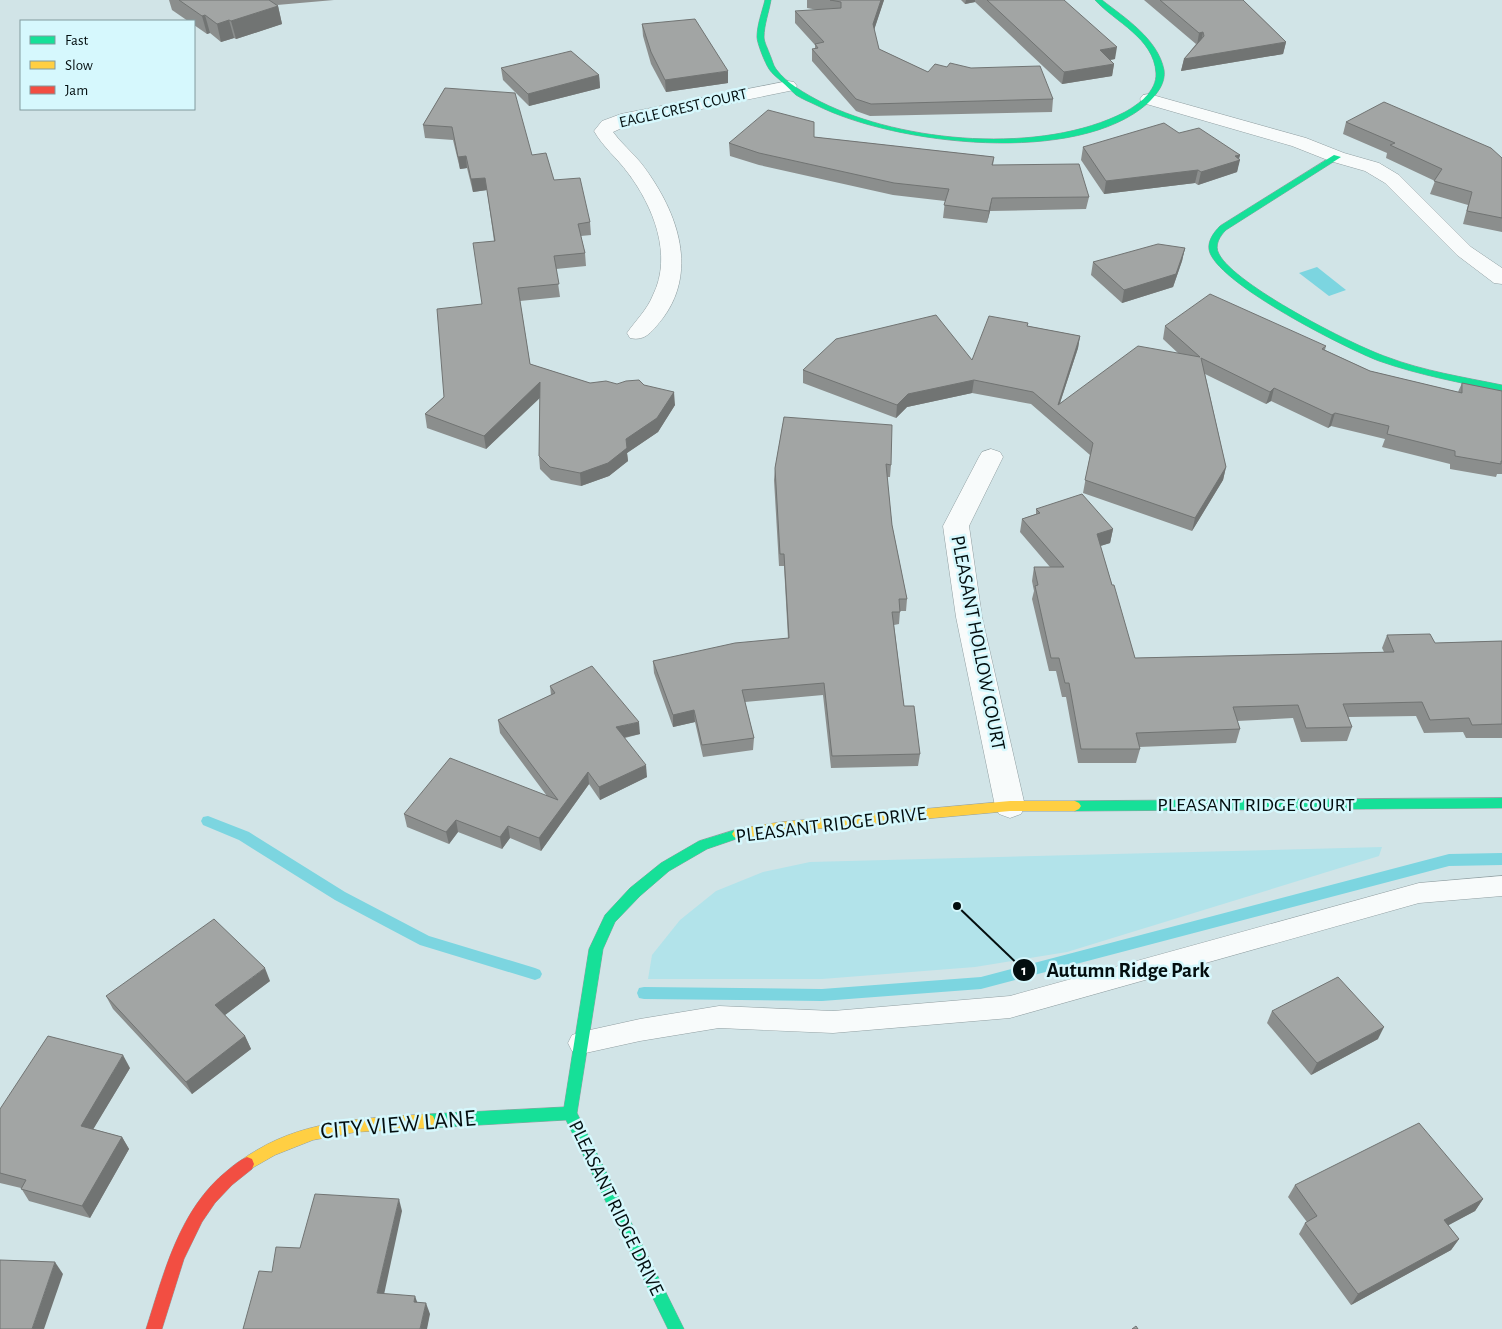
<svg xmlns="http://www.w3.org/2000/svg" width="1502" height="1329" viewBox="0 0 1502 1329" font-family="'Alegreya Sans',sans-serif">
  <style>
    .green { fill: #b2e3ea }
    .water { fill: #7cd5e0 }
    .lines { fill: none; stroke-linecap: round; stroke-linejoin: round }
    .stream { fill: #7cd5e0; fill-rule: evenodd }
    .lane-casing { stroke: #919fa2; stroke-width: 1 }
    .street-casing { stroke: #919fa2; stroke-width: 1 }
    .fast-casing { stroke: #919fa2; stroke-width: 1 }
    .slow-casing { stroke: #919fa2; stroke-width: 1 }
    .jam-casing { stroke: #919fa2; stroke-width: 1 }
    .lane { fill: #f8fbfb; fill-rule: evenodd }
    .street { fill: #f8fbfb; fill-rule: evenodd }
    .fast { fill: #16e098; fill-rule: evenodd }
    .slow { fill: #ffcf43; fill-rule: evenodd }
    .jam { fill: #f24e42; fill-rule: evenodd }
    .wall { fill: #8b8e8d }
    .shaded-wall { fill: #717473 }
    .building { fill: #a2a5a4; stroke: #717473 }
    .labels { text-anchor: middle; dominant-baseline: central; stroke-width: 5; stroke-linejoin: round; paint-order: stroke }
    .far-street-label { font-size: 16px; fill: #030e0f; stroke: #d6f8fd }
    .street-label { font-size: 20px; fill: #030e0f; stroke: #d6f8fd }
    .near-street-label { font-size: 24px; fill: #030e0f; stroke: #d6f8fd }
    .leader { fill: none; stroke: #030e0f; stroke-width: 2 }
    .callout-dot { fill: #030e0f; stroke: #d6f8fd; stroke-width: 2 }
    .mark-label { font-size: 15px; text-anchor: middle; font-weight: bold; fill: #fff }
    .callout-label { font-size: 21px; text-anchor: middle; font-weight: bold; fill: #030e0f; stroke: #d6f8fd; stroke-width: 5; stroke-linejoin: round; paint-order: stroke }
  </style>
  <rect width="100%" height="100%" fill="#d1e4e7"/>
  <path class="green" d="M1382,847l-3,9 -312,96 -92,15 -153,12h-174l4,-24 28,-35 36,-29 47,-19 47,-10z"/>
  <path class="water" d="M1317,267l29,23 -17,6 -30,-23z"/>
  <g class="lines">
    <g class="stream">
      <path d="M208,816l41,16 96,60 84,44 106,32 5,2 2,4 -2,4 -5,2 -115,-35 -85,-45 -96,-60 -36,-15 -2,-4 2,-4z"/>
      <path d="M1502,853v12l-53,1 -468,123 -159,12 -178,-2 -5,-1 -2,-5 2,-5 5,-1 178,2 159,-12 468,-123z"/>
    </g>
    <defs>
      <path id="lane" d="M1502,876v20l-83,7 -409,115 -177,15 -114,-5 -79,13 -59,13 -9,-3 -4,-8 4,-8 9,-3 59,-13 79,-13 114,5 177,-15 409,-113z"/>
      <g id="street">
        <path d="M788,81l6,1 3,4 -3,4 -161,33 -20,9c8,11 19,20 28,31 34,44 59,105 22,155 -10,12 -17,24 -33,20l-3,-5c9,-13 20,-23 26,-38 20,-40 0,-89 -25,-122 -11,-15 -25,-26 -34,-42l8,-10 19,-7z"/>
        <path d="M1149,94l157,44 38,15 35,10 20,12 72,72 31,21v16l-8,-1 -37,-28 -72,-72 -20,-12 -35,-10 -38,-15 -149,-43 -3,-4 3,-4z"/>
        <path d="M991,449l9,3 3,5 -34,69 13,91 43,189 -4,8 -11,4 -11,-4 -4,-8 -39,-189 -13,-91 36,-69 3,-5z"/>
      </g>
      <g id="fast">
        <path d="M765,0h6c-2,12 -7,25 -7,37 0,5 4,12 6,18 2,4 3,10 6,14 10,14 30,25 45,33 82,41 221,53 304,10 14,-8 32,-21 31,-39 -2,-35 -41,-51 -61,-73h7c23,18 56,39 62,70 2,13 -7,24 -16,33 -70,63 -253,42 -332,2 -6,-3 -14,-6 -20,-10 -5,-4 -9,-9 -14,-13 -4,-4 -10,-8 -13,-13 -4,-6 -12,-26 -12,-32 0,-12 5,-25 8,-37z"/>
        <path d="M1334,155l7,2 -115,73c-6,6 -12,15 -7,24 16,31 133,91 168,103 37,14 76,20 115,28v6c-41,-8 -83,-16 -123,-30 -34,-13 -156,-75 -169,-108 -4,-10 3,-20 10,-27z"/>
        <path d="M1502,798v10l-427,3 -4,-2 -2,-3 2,-3 4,-2z"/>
        <path d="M738,829l4,2 2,3 -2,3 -35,12 -38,22 -29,25 -25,26 -12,27 -26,164 107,216h-16l-102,-209 -138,8 -5,-2 -2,-5 2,-5 5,-2 136,-7 25,-158 16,-34 25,-27 31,-25 38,-22z"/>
      </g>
      <g id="slow">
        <path d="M1010,801h65l4,2 2,3 -2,3 -4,2h-65l-229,21 -43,7 -4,-2 -2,-3 2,-3 4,-2 43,-7z"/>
        <path d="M428,1114l5,2 2,5 -2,5 -5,2 -72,4 -43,8 -38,15 -28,16 -5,-2 -2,-5c3,-7 11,-10 17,-14 52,-31 112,-32 171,-36z"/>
      </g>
      <path id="jam" d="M247,1157l5,2 2,5 -2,5 -20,16 -17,18 -13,19 -18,37 -22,70h-16c18,-56 33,-120 82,-159 6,-5 12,-10 19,-13z"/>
    </defs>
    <use href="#lane" class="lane-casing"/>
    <use href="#street" class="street-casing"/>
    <use href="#fast" class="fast-casing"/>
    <use href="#slow" class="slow-casing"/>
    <use href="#jam" class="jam-casing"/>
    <use href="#lane" class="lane"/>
    <use href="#street" class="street"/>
    <use href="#fast" class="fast"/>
    <use href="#slow" class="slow"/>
    <use href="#jam" class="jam"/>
  </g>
  <g class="wall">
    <path d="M169,0h165l-57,5 1,1 4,18 -46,15 -2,-1 -13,4 -11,-9 -3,1 -13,-9v-4h-6l-16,-11z"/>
    <path d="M807,0h77l-10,30 5,19 49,23 125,27 -1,13 -182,4 -14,-5 -44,-50v-12h3v-4l-20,-22v-12l23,-1 -11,-2z"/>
    <path d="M961,0h103l51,59 -5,1 4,4 -2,12 -50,8 -87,-82 -10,2z"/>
    <path d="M1144,0h99l43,42 -3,12 -102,17 3,-12 12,-15z"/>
    <path d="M642,24l86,59 -62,9 -15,-28 -8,-28z"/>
    <path d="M501,68l98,7 1,13 -71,18 -26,-26z"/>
    <path d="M445,88l87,67 58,67 1,13 -10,1 4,17 1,13 -30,3 4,28 -40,4 10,63 60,19 54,2 31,20 -17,27 -31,21 1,8 -19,15 -28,10 -30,-6 -11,-11 -1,-13 1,-59 -54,52 -59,-21 -2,-14 19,-17 38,-93 12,-63 -7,-51 -14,2 -6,-24 -7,1 -7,-29 -28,-2 -2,-13z"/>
    <path d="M1346,122l156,36v74l-39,-8 5,-19 -38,-11 5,-13 -49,-23 1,-5 -44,-19z"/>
    <path d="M1179,133l61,22 -3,17 -39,13 -3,-2 -91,11 -23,-34 2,-13z"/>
    <path d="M814,137l180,20 -1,8 96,32 -3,12 -96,2 -3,12 -44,-5 2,-17 -52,-6 -134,-30 -29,-9 -1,-13z"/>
    <path d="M1185,248l-3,13 -9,26 -51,16 -31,-28 2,-13z"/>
    <path d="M1028,326l52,10 -2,12 -18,55 119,-49 -16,-15 2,-13 161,20 -1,4 45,21 88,21 4,-9 40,8v83h-5l-1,3 -46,-8v-5l-68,-17 3,-8 -54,-13 -3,2 -57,-27 -5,3 -61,-30 21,93 -3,13 -31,51 -109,-38 7,-38 -59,-51 -59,-11 -65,14 -11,11 -93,-35v-13l169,-10z"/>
    <path d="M784,417l107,48 -1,12h-3l5,48 15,74 -1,12h-6l-1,13 -5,1 10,81 16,48 -2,12 -87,2 -8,-73 -78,7 9,36 -1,12 -50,7 -8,-35 -22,5 -19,-54 -1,-12 135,-22 -4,-73h-5l-5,-86 1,-12z"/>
    <path d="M1036,509l77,20 -3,14 -10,3 35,112 249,-6 -2,-4 5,-13 48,8 67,-2v97h-36l-3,-6 -39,1 -8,-17 -68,1 4,10 -5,14 -46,1 -8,-24 -56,3 3,8 -4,14 -97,4 1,2 -4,14h-58l-12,-66h-4l-6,-26h-7l-17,-72 2,-8 -2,-10 2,-14h16l-30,-35 2,-13 14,-5z"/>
    <path d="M550,686l90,48 -15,4 22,39 -47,23 -11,-16 -48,67 -31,-13 -8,11 -44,-17 -9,12 -42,-17 -3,-13 143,-18 -47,-63 -2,-13 53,-25z"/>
    <path d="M270,981l-45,34 20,21 6,13 -59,45 -79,-85 -7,-13z"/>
    <path d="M1272,1011l106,28 -67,36 -44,-52z"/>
    <path d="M130,1068l-37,61 29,8 7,12 -39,69 -61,-17 -8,-13 -21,-5v-74z"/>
    <path d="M1295,1185l188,14 -8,12 -27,14 11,14 -8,11 -100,55 -52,-71 6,-11 2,-1 -19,-25z"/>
  </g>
  <g class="shaded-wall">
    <path d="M881,0h3l-12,36 1,-12z"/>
    <path d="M966,0h9v2l-10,2z"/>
    <path d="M278,6l4,18 -46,15 -5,-18z"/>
    <path d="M205,15l5,18 -3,1 -5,-18z"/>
    <path d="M229,20l5,18 -13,4 -4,-18z"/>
    <path d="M1203,32l-2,12 -4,1 2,-12z"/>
    <path d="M1286,42l-3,12 -102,17 3,-12z"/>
    <path d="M1117,47l-2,12 -17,3 2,-12z"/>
    <path d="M1114,64l-2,12 -50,8 2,-12z"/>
    <path d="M728,71v12l-62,9 -1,-12z"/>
    <path d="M599,75l1,13 -71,18 -1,-12z"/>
    <path d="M1240,155l-2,5h2l-3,12 -39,13 3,-13 34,-16z"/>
    <path d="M466,156l1,12 -7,1 -2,-12z"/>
    <path d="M1198,170l-3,13 -91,11 2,-13z"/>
    <path d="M485,178l2,12 -14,2 -2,-13z"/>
    <path d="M992,198l-2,13 -3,12 2,-12z"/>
    <path d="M1185,248l-3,13 -9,26 -51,16 2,-13z"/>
    <path d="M1080,336l-2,12 -21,64 1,-7z"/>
    <path d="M974,380l-2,13 -65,14 -11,11 1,-13 11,-11z"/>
    <path d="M540,382l2,14 -56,53 -2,-13z"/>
    <path d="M1274,388l-3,13 -5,3 4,-12z"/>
    <path d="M674,392l1,13 -17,27 -31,21 1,8 -19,15 -28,10 -1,-13z"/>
    <path d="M1335,413l-4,13 -3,2 4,-13z"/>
    <path d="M1226,467l-3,13 -31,51 3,-13z"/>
    <path d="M1113,529l-3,14 -16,5 3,-14z"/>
    <path d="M694,710l1,12 -22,5v-12z"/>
    <path d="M639,722l1,12 -23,5 -1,-12z"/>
    <path d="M646,765l1,12 -47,23 -1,-13z"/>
    <path d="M588,772l1,12 -48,67 -2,-13z"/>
    <path d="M456,820l2,12 -9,12 -3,-12z"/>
    <path d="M508,826l2,12 -8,11 -2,-12z"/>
    <path d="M265,968l5,13 -49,37 -6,-13z"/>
    <path d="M1384,1027l-6,12 -67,36 6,-12z"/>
    <path d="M245,1036l6,13 -59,45 -6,-12z"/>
    <path d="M123,1055l7,13 -42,70 -7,-12z"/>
    <path d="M122,1137l7,12 -39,69 -8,-12z"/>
    <path d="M399,1199l3,12 -20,93 -5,-11z"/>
    <path d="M1483,1199l-8,12 -39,21 8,-12z"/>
    <path d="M1459,1239l-8,11 -100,55 7,-11z"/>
    <path d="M55,1262l8,12 -19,55h-12z"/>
    <path d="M415,1296l4,11 -5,-5z"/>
    <path d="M426,1303l4,11 -3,15h-7z"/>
  </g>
  <g class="building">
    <path d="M179,0h90l9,6 -47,15 -2,-1 -12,4 -12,-9 -3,1z"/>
    <path d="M830,0h51l-8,24 6,25 49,23 7,-8 12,3 3,-4 21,5 69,-2 13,33 -182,5 -15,-5 -44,-50 6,-1 -3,-4 9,-2 -29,-31 46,-3v-6z"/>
    <path d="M987,0h77l53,47 -17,3 14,14 -50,8z"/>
    <path d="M1160,0h83l43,42 -102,17 20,-23 -1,-4 -4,1z"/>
    <path d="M695,19l33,52 -63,9 -14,-28 -9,-28z"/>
    <path d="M571,51l28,24 -71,19 -27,-26z"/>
    <path d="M445,88l70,5 17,62 14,-2 8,27 26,-2 10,44 -12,2 7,29 -31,3 5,28 -41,4 12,76 60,19 16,-2 11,3 9,-3 13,-1 5,5 30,7 -17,26 -31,21 1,9 -19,15 -28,10 -30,-6 -11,-11 1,-74 -56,54 -59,-22 19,-17 -7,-88 45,-5 -9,-61 22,-2 -10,-63 -14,1 -5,-23 -8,1 -6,-30 -29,-2z"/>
    <path d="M1384,102l107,46 11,10v60l-35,-7 5,-19 -38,-11 8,-12 -52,-24 5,-2 -49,-21z"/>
    <path d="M768,110l46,12v15l180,20 -2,8 87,-1 10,33 -97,1 -3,13 -45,-6 5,-16 -55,-6 -135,-30 -30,-10z"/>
    <path d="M1164,123l15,10 20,-5 41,27 -5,1 5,4 -39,12 -3,-2 -92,11 -23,-34z"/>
    <path d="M1158,244l27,4 -9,26 -52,16 -31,-28z"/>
    <path d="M1210,294l116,52 -4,3 48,22 92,22v-10l40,8v70h-1v3l-46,-8v-5l-68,-17 2,-8 -54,-13 -3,2 -58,-27 -4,4 -69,-34 25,109 -31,51 -110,-38 8,-37 -60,-51 -59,-12 -66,14 -11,11 -94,-35 33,-31 100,-24 36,45 17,-44 39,7 -1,3 53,10 -22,69 80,-59 62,11 -35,-31z"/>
    <path d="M784,417l108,8 -1,40 -5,-1 6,61 15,74h-8l1,13h-8l12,94h10l6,48 -88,2 -8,-73 -82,7 12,48 -52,7 -8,-35 -21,5 -20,-54 82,-18 54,-5 -5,-84h-4l-5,-86z"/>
    <path d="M1082,494l31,35 -16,5 15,51h2l21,73 259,-6 -7,-17 43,-1 5,9 67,-2v83l-30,1 -3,-7 -39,2 -8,-18 -79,2 9,23 -46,1 -8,-23 -65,2 7,22 -104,4 4,16h-59l-12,-66h-4l-6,-25h-8l-16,-72 3,-1 -4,-18h30l-42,-48 18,-6 -4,-4z"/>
    <path d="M592,666l47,56 -23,5 30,38 -47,22 -11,-15 -49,66 -31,-12 -8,11 -44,-17 -10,12 -42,-18 46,-56 108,42 -60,-80 57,-27 -5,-7z"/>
    <path d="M214,919l51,49 -50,37 30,31 -59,46 -80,-86z"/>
    <path d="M1338,977l46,50 -67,36 -45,-52z"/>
    <path d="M48,1036l75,19 -42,71 41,11 -40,69 -61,-17 5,-9 -26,-7v-64z"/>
    <path d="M1419,1123l64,76 -39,21 15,19 -101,55 -53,-71 12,-7 -22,-31z"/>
    <path d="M315,1194l84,5 -22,94 38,3 -1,6 12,1 -6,26h-177l16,-58 13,1 4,-25 24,1z"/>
    <path d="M0,1260l55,2 -23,67h-32z"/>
    <path d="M1136,1326l2,3h-6z"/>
  </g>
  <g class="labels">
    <g class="far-street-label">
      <text transform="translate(683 108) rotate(-13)">EAGLE CREST COURT</text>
    </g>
    <g class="street-label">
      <text transform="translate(978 643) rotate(79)">PLEASANT HOLLOW COURT</text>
      <text x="1256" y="805">PLEASANT RIDGE COURT</text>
      <text transform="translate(831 825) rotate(-7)">PLEASANT RIDGE DRIVE</text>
      <text transform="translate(616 1208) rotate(64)">PLEASANT RIDGE DRIVE</text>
    </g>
    <g class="near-street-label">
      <text transform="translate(398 1125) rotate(-5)">CITY VIEW LANE</text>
    </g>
  </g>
  <path class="leader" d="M957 906L1024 970"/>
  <g class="callout-dot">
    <circle cx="957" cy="906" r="5"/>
    <circle cx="1024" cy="970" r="12"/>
  </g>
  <g class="mark-label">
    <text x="1024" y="975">1</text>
  </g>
  <g class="callout-label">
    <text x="1128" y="977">Autumn Ridge Park</text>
  </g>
  <rect x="20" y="20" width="175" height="90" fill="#d6f8fd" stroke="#829a9e"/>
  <rect x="30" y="36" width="25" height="8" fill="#16e098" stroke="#829a9e"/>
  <text x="65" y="45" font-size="15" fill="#030e0f">Fast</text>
  <rect x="30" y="61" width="25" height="8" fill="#ffcf43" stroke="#829a9e"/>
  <text x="65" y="70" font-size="15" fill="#030e0f">Slow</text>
  <rect x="30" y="86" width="25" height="8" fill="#f24e42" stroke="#829a9e"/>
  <text x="65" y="95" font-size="15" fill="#030e0f">Jam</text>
</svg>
